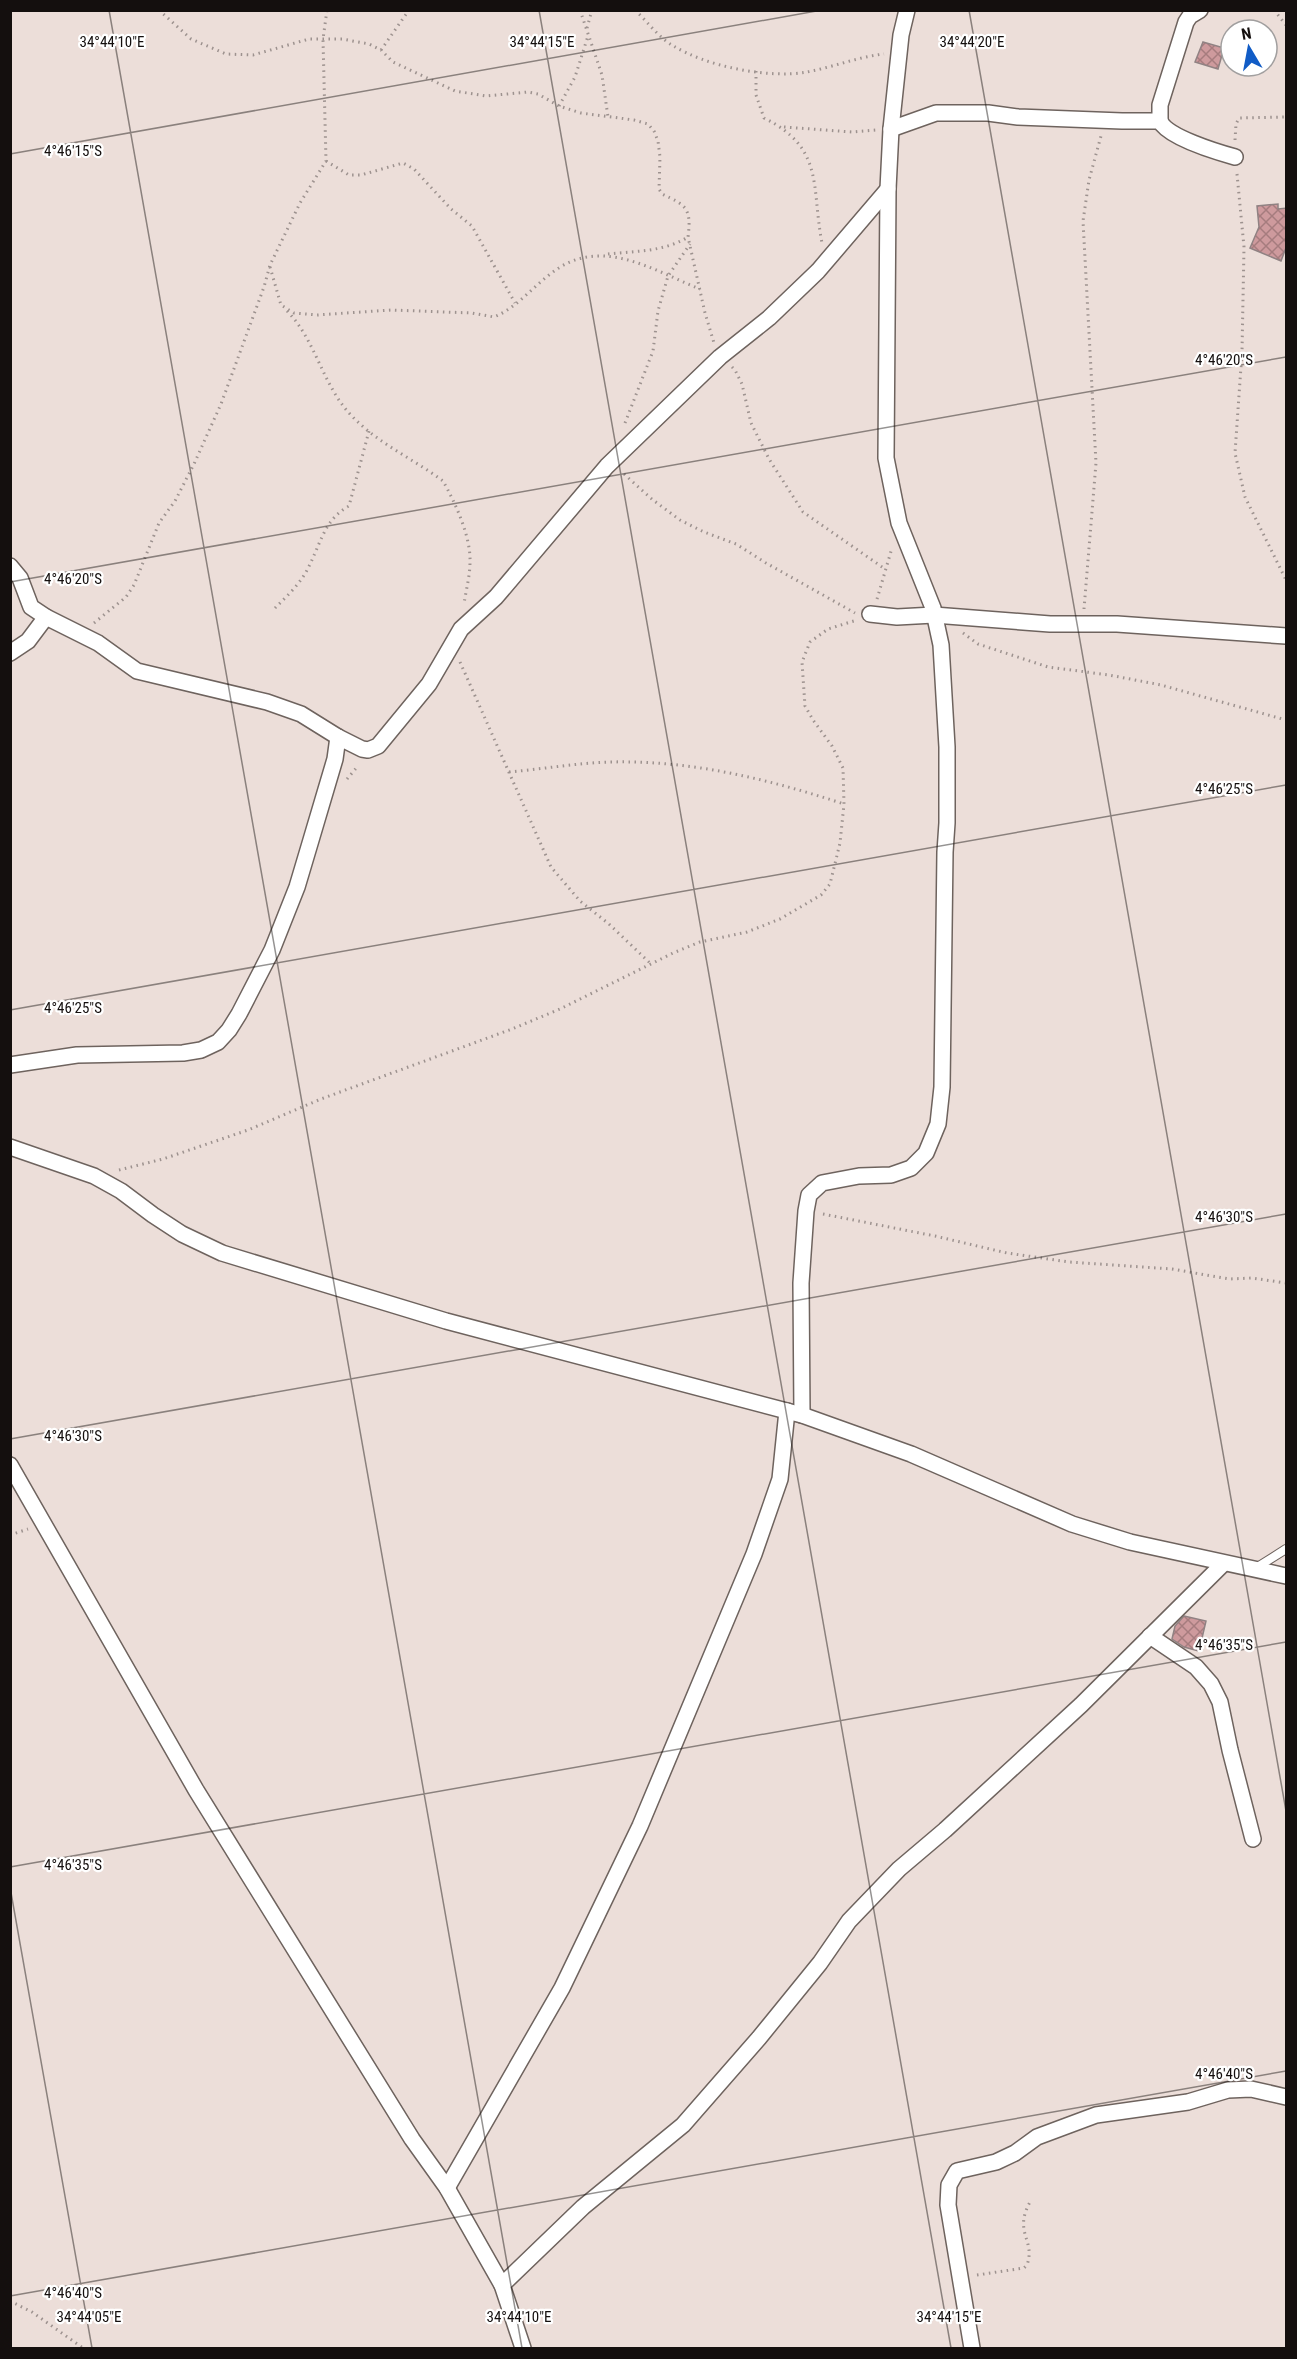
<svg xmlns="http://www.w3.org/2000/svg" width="1297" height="2359" viewBox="0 0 1297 2359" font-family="'Roboto Condensed',sans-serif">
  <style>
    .building { fill: url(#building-cross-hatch); stroke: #908283; stroke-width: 1.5 }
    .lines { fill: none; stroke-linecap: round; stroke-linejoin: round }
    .service-casing { stroke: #6e635e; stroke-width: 10 }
    .minor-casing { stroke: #6e635e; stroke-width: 18 }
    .path { stroke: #9d928f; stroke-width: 3; stroke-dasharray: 1.5 4.5; stroke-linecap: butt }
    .service { stroke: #fff; stroke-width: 8 }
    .minor { stroke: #fff; stroke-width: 15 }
    .ticks { fill: none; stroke: #140f0e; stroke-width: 1.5; stroke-opacity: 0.45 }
    .ticks-label { font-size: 15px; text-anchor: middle; fill: #140f0e; stroke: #fff; stroke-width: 4.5; stroke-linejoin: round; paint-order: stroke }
  </style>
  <defs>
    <pattern id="building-cross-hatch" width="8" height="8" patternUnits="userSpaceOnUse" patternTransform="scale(1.5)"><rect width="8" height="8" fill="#ce9a9d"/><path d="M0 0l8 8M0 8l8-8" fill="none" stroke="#a67c7e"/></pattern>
  </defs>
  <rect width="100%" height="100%" fill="#ecded9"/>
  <g class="building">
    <path d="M1203,42l21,6 -6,21 -23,-7z"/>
    <path d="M1278,204v5l9,-1v37l-6,16 -31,-13 9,-21 -2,-21z"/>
    <path d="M1184,1616l22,5 -7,30 -15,-4 -12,-8 3,-13z"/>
  </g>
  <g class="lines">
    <defs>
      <path id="service" d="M1256,1568l30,-19"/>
      <g id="minor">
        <path d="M1160,121v-16l26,-83 4,-6 10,-6"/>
        <path d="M891,129l45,-16h52l30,4 104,4h38c7,16 57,31 75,36"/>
        <path d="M10,566l10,12 11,29 15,10 52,26 39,28 130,31 34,12 37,23 24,12 6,1 10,-4 51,-62 32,-55 35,-32 111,-131 113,-109 49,-39 49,-47 70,-82"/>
        <path d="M870,614l27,3 37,-2 116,9h67l169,12"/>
        <path d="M10,653l18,-12 18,-24"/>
        <path d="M10,1065l67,-10 106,-2 18,-3 17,-8 11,-12 10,-16 33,-64 25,-63 14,-47 24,-81 3,-22"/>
        <path d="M10,1147l84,29 27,15 32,24 29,19 40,19 224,68 356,94 109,39 161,70 58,18 156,34"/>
        <path d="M802,1415l-1,-132 5,-72 3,-16 13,-12 37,-7 32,-1 20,-7 15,-15 12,-29 4,-37 3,-235 2,-29v-76l-6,-102 -8,-37 -34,-85 -13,-65 2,-269 3,-60 10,-94 6,-25"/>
        <path d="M10,1465l186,325 216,349 35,49 55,97 21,63"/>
        <path d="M1150,1636l46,31 15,17 9,18 10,48 23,89"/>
        <path d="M447,2188l115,-200 78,-162 114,-272 26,-75 7,-68"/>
        <path d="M502,2285l81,-78 100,-82 76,-87 61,-75 29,-42 50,-52 46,-39 136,-125 142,-141"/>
        <path d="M972,2348l-24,-143 1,-20 8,-14 39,-9 19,-9 22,-16 59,-22 92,-13 40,-12 23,-1 35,8"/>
      </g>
    </defs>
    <use href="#service" class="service-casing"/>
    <use href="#minor" class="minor-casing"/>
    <g class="path">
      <path d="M159,10l32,29 35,15 27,1 56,-16h33l27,5 12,6 12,12 62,29 31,5 42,-4 10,2 21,12 22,7 53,7 14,4 6,7 4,10 2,16 -1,32 3,5c23,11 30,13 26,43l17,76 9,30"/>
      <path d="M580,10l22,65 6,42"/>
      <path d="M635,10c12,11 23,27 37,35 33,21 96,34 135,27 26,-5 51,-15 77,-18"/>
      <path d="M1274,10l12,15"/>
      <path d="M587,28l5,-18"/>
      <path d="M381,50l28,-40"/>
      <path d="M756,71v24l8,23c61,30 47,69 58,125"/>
      <path d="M559,106l16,-29 13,-41"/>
      <path d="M784,127l68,5 24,-2"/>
      <path d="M1235,140l1,-16 3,-6 47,-1"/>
      <path d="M326,161l23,14h12l42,-12 11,6 37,40 21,17 43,77"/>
      <path d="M1237,174l7,73 -2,105 -7,101 10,44 41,83"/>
      <path d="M608,254c27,-3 56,-2 80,-17"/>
      <path d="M270,267l11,38 13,8 23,2 74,-5 81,3 22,4c22,-9 37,-28 55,-42 50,-41 101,-6 151,14"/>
      <path d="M287,311c28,28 35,72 62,102 26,29 63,45 94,68 12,21 28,56 27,81 0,14 -4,28 -6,42"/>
      <path d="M732,367l3,3 7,14 9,39 18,36 34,53 82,57"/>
      <path d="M625,423l28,-72 5,-40 10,-35 22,-32"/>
      <path d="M624,474l29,26 27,20 24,12 32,12 30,19 89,50"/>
      <path d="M877,599l15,-51"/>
      <path d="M275,608c11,-11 23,-22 31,-36 14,-25 17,-52 43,-66l20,-75"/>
      <path d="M1084,609l12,-146 -13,-242 6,-41 12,-44"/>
      <path d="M94,623l32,-26 8,-12 25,-62 16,-22 19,-37 27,-60 43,-117 6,-22 30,-62 26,-42 -3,-122 4,-29"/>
      <path d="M963,633l15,11 70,23 61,8 52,10 125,35"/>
      <path d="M460,662l91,205 29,34 29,23 42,40"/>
      <path d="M509,772c34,-3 68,-9 101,-10 81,-2 158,17 234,42"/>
      <path d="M347,779l11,-13"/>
      <path d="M119,1170l44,-11 85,-29 73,-31 191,-70 48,-20 113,-56 27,-11 47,-10 33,-13 41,-24 9,-11 10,-41 4,-39 -1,-36 -11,-22 -19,-26 -8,-14 -3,-44 8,-20 18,-13 29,-9"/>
      <path d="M823,1214l112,22 72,17 62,9 103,7 57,10 23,-1 34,5"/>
      <path d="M10,1535l18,-6"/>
      <path d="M977,2275l47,-7 3,-3c9,-25 -14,-32 3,-63"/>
      <path d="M10,2301l22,11 51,36"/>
    </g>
    <use href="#service" class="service"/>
    <use href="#minor" class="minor"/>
  </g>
  <path class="ticks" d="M109,10l413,2338M539,10l412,2338M969,10l317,1801M10,154l812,-144M10,582l1276,-225M10,1010l1276,-225M10,1439l1276,-225M10,1867l1276,-225M10,1887l82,461M10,2296l1276,-225"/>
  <g class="ticks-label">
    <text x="112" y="47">34°44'10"E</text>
    <text x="542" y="47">34°44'15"E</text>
    <text x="972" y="47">34°44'20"E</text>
    <text x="73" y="156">4°46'15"S</text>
    <text x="1224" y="365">4°46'20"S</text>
    <text x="73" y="584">4°46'20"S</text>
    <text x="1224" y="794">4°46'25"S</text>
    <text x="73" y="1013">4°46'25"S</text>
    <text x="1224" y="1222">4°46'30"S</text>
    <text x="73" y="1441">4°46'30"S</text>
    <text x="1224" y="1650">4°46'35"S</text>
    <text x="73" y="1870">4°46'35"S</text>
    <text x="1224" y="2079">4°46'40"S</text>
    <text x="73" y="2298">4°46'40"S</text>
    <text x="89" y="2322">34°44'05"E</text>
    <text x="519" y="2322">34°44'10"E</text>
    <text x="949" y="2322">34°44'15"E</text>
  </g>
  <rect width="1297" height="2359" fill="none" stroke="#140f0e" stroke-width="24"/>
  <g transform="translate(1249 48) rotate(350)"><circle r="28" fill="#ffffff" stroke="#a19f9f" stroke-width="1.5"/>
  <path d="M0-4.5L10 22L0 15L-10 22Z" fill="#115cc6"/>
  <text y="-9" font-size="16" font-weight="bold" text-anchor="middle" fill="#140f0e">N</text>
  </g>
</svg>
